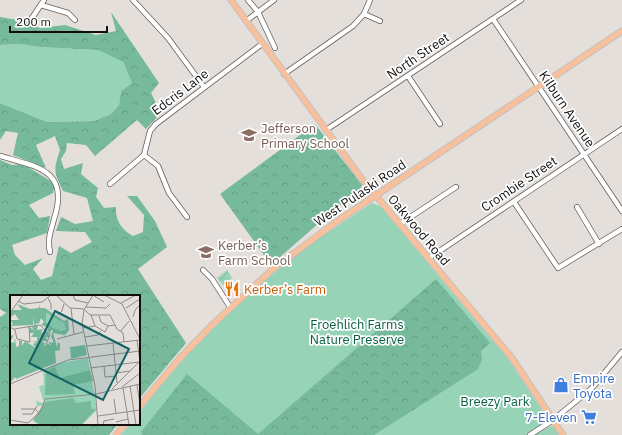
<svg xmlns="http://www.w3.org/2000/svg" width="622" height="435" viewBox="0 0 622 435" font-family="'IBM Plex Sans',sans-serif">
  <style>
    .green { fill: #96d3b7 }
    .forest { fill: url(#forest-crowns) }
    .garden { fill: url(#garden-furrows) }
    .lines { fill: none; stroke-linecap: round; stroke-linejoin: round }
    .minor-casing { stroke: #64605d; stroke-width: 6 }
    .major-casing { stroke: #bcbcbc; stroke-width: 7 }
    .minor { stroke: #fff; stroke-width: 4.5 }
    .major { stroke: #f7c19e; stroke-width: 5.5 }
    .labels { text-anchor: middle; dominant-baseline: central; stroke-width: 3.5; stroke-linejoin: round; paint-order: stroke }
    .street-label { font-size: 13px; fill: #100f0e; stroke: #fff }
    .education-label { font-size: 13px; fill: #785e54; stroke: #fff; text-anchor: start }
    .food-label { font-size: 13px; fill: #c56008; stroke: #fff; text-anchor: start }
    .park-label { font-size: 13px; fill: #076043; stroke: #fff }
    .shop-label { font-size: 13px; fill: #366cbe; stroke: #fff; text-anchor: start }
    .inset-road { fill: none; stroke: #8f8c89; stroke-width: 1 }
    .view { fill: #106265; fill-opacity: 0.15; stroke: #106265; stroke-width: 2 }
    .inset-edge { fill: none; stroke: #100f0e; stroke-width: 2 }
  </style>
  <defs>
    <pattern id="forest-crowns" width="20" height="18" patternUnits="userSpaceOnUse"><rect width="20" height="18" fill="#77ba9b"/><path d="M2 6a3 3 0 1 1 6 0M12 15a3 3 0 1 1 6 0" fill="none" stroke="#669f84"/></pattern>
    <pattern id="garden-furrows" width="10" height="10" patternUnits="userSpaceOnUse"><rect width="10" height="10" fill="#96d3b7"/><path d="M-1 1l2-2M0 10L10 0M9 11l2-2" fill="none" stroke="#80b49c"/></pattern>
  </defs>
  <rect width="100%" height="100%" fill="#e4dfdb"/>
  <g class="green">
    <path d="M19,44l21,3 58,3 25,12 9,21 -11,8 -2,14 -8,9 -17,7 -47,1 -47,-19v-58z"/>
    <path d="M372,203l8,3 129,154 40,61 -23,14h-405l9,-11h9v-11l25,-31 24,-28 49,-49 45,-39 40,-30z"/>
    <path d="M551,426l4,2 4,7h-24z"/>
  </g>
  <g class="forest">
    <path d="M111,12l48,71 -8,10 10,20 -15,16 -9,-9 -42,36 -9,-11 -19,-2 -1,8 -5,8 3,10 19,-6 -2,11 17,14 -2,9 8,11 12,-1c-1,14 6,23 17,29l10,-4 1,-17 -17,-19h10l18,25 12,26 -29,22 48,74 -47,56v-103h-128v128h107l-9,11h-109v-118l6,-4 -6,-4v-149l12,5 11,-1 26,16 6,5 -2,8 -24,12 10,13 11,-2 -3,17 -35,12 3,10 10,10 18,-7 -10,11 8,11 11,-4 7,-30 12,7 21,-11 -7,-10 -29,-1 5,-14 14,7 18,-3 -6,-23 -24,-7c-9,-19 -10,-20 -3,-41l-5,-14 -19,9 10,23 -33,-13 5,-22 -12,-2 -6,9v-37l47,19 47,-1 17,-7 8,-9 2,-14 11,-8 -9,-21 -25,-12 -58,-3 -21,-3 -19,1v-28l30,5 9,6 26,-3 31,10 20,-4z"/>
    <path d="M315,124l47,61 -5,10 -22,14 -64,56 -51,-71z"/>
    <path d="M436,279l54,64 -9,8 1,8 -4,10 -104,66h-232l-1,-3 46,-58 71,60z"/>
  </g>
  <path class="garden" d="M227,270l5,8 -9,7 -6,-7z"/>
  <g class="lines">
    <defs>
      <g id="minor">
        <path d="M133,0l35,38 36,49"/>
        <path d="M248,0l10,12 17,36"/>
        <path d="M41,5l27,8 7,7"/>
        <path d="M364,14l16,7"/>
        <path d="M32,18l12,-18"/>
        <path d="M493,19l129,192"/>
        <path d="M246,21l28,-21"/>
        <path d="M284,74l69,-48 11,-12 6,-14"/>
        <path d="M408,76l32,48"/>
        <path d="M326,130l195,-130"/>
        <path d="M144,155l14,11 11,27 18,24"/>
        <path d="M0,156c38,11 70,14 54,63 -3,12 -7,20 -4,33"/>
        <path d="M110,184l34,-29 6,-24 6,-7 106,-80"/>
        <path d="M514,202l44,66 64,-39"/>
        <path d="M577,207l22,37"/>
        <path d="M400,224l56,-37"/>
        <path d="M429,258l193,-129"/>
        <path d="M203,270l9,9 18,28"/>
        <path d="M530,435l23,-15 38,-31 31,-37"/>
      </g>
      <g id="major">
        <path d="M231,0l131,179 150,179 51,77"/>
        <path d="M139,407l41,-49 33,-34 61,-56 65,-48 283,-189"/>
        <path d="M116,435l9,-11"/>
      </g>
    </defs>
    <use href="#minor" class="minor-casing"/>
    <use href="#major" class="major-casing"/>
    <use href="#minor" class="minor"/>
    <use href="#major" class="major"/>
  </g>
  <defs>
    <symbol id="school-bare" viewBox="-9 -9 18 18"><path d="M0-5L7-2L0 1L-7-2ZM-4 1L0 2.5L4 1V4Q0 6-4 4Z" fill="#8d6e63" stroke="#fff" stroke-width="2.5" paint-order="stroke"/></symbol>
    <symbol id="restaurant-bare" viewBox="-9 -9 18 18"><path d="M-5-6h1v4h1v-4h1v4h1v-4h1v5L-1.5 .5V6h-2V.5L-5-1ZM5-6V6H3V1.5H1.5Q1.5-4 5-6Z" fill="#e8710a" stroke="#fff" stroke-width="2.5" paint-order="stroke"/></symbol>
    <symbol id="shop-bare" viewBox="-9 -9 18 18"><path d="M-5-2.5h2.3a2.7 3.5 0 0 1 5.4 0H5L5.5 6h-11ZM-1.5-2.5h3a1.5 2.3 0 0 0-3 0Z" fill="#3f7fe0" stroke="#fff" stroke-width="2.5" paint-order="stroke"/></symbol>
    <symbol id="supermarket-bare" viewBox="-9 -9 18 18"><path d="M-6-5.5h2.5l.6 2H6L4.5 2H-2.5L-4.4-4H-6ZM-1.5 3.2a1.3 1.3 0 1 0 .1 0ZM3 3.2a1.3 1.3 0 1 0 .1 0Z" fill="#3f7fe0" stroke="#fff" stroke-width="2.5" paint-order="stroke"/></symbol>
  </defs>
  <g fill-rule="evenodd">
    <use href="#school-bare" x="238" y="124" width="22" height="22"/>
    <use href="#school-bare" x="195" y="241" width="22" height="22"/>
    <use href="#restaurant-bare" x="221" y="278" width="22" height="22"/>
    <use href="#shop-bare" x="550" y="374" width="22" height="22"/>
    <use href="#supermarket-bare" x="578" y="406" width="22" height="22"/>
  </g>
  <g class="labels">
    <g class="street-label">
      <text transform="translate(418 56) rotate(-34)">North Street</text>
      <text transform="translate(180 92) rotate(-37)">Edcris Lane</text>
      <text transform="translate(567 109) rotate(56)">Kilburn Avenue</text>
      <text transform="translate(519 184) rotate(-34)">Crombie Street</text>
      <text transform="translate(360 193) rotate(-34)">West Pulaski Road</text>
      <text transform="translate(419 230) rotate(50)">Oakwood Road</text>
    </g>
    <g class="education-label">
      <text x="261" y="128">Jefferson<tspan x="261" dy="15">Primary School</tspan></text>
      <text x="218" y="245">Kerber’s<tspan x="218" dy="15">Farm School</tspan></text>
    </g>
    <g class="food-label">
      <text x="244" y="289">Kerber’s Farm</text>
    </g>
    <g class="park-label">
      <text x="357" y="324">Froehlich Farms<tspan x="357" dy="15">Nature Preserve</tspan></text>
      <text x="495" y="401">Breezy Park</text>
    </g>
    <g class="shop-label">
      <text x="573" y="378">Empire<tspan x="573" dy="15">Toyota</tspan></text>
      <text x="577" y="417" text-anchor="end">7-Eleven</text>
    </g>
  </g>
  <g transform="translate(10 295)">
    <rect width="130" height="130" fill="#e4dfdb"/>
    <path d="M36,18l18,10 2,6 -7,2 -6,-3 -8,-6zM78,63l9,52 -15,15h-43l-6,-4 9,-15h-5l-1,-5 7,2 2,-3h-2l-4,-14 5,-1 -1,-15 13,-6z" fill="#96d3b7"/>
    <path d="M7,9l13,5 9,-1 1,-4v4h5l19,13 4,-2 1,11 -4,5 -12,-2 4,14 1,-5 2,2v6l-5,1 1,12 -40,16 -1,-2 -5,6v-47l4,-1 -4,7 4,1 1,-5 1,9 3,-1v-6l3,1v5l3,-5 11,7 -3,-4 4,-2 -5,-1h5v-4h-6l3,-4h-4l-1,-7 4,4 -1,-4h6l-1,4 6,-1 -2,4 5,-3 4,7h-4l1,4h-5l3,3 -2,3 4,-3 4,1 -3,-3 5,1v-3l-2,-3 2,-7h-2l-1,4 -3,-4 2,-2 -8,-3 3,-3 -3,-4 -2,5 -5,2v-8l-1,8 -23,1 3,-2 -3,-4h9l-4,-6 -4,3 1,-7h10zM36,18l18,10 2,6 -5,2 -8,-3 -7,-6zM75,50l2,10 -16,4 -1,-12zM45,72l5,11 30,-8 3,11 -20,4 2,9 -30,1 1,-24zM63,103l3,5 15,-2v8h5l-15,16h-40l-8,-5 12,-18z" fill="#77ba9b" fill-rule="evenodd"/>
    <path class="inset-road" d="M46,0l14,13 14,1 6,6h20l7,14 6,4 1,9M63,0l2,5 13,3M83,0l11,7M83,0l-9,15 -2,14 13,62 3,39M94,0l18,9 18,35M38,3l3,6v6M8,6l6,3 18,-2 9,-7M111,8l15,-8M76,12l20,1 4,-4M61,13l3,26M116,13l14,-9M48,20l4,-4 2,-7M81,20l4,11 10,6M89,21l2,6 7,4M123,22l2,-7 5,-5M0,23l2,-8 11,-15M0,32l5,3 2,9 13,3 -1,-16M73,33l12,-2M4,34l26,-4 10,10 -4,9M95,37l3,-6 7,-1M110,37l9,-11M75,42l13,-2 3,-4M47,44l26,-7M127,45l3,21M103,48l4,40M77,51l53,-6M94,71l1,11 12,-1M80,73l49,-6M106,78l14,-2M0,89l58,-24 72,-9M127,90l3,19M120,91l6,39M112,92l18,-14M113,93l6,37M102,94l27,-27M104,104l2,14M11,114h14l4,4M12,119h10l5,-8M88,121l42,-6M0,125l18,3 13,-12 4,-12 51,-5 44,-10M106,127l12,-3M93,130l1,-4 10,-2"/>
    <path class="view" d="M45,16l74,38 -26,51 -74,-37z"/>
    <rect width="130" height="130" class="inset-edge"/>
  </g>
  <path d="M10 26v6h97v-6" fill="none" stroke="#100f0e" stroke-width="2"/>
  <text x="16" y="26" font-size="12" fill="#100f0e" stroke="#ffffff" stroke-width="3" paint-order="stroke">200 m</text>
</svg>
